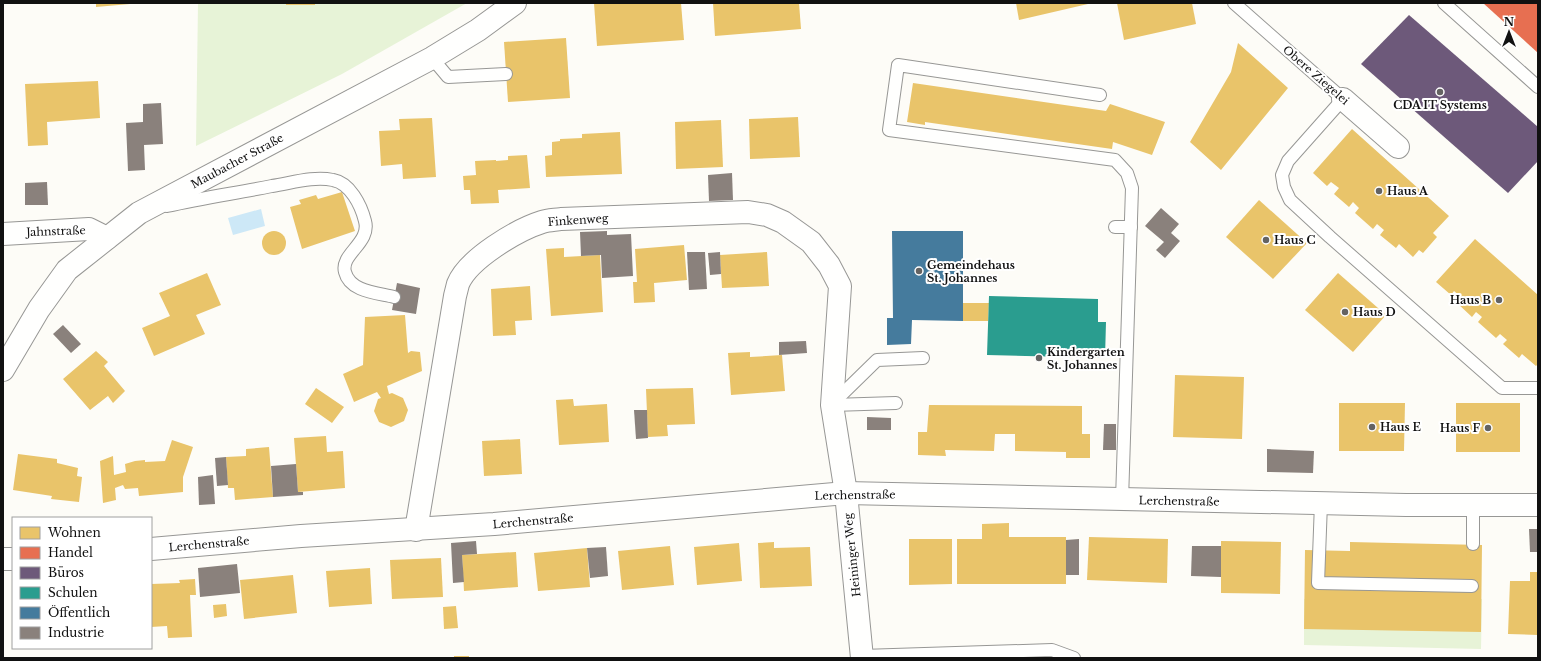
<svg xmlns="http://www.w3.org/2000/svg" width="1541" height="661" viewBox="0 0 1541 661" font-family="'Libre Baskerville',serif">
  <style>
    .green { fill: #e7f3d7 }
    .water { fill: #cde8f7 }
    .homes { fill: #e9c46a }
    .shops { fill: #e76f51 }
    .offices { fill: #6d597a }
    .schools { fill: #2a9d8f }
    .public { fill: #457b9d }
    .industry { fill: #8a817c }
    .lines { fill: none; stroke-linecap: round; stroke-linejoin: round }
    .service-casing { stroke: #979795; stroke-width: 14 }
    .minor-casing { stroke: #979795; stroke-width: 24 }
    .service { stroke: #fffffe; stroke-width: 12 }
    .minor { stroke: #fffffe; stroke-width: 22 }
    .poi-dot { fill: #646362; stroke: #fff; stroke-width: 1.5 }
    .labels { text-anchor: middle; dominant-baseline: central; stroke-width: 4; stroke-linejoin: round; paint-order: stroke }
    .street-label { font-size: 11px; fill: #111; stroke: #fff }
    .poi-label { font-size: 11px; font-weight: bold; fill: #111; stroke: #fff; text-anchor: start }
  </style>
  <rect width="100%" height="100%" fill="#fdfcf7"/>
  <g class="green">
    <path d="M198,3h269l-125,71 -146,72z"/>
    <path d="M1434,598l48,1 -1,50 -177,-4v-46l129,3z"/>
  </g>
  <path class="water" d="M261,209l4,17 -32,9 -5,-17z"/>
  <g class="homes">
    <path d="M96,3h34v1l-34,3z"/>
    <rect x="286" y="3" width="29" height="2"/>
    <path d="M594,3h87l3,37 -87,6z"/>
    <path d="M713,3h86l2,26 -86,7z"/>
    <path d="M1016,3h72v1l-69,16z"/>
    <path d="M1117,3h75l4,21 -72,16z"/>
    <path d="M566,38l4,60 -62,4 -4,-60z"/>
    <path d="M1238,43l50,45 -67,82 -31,-28 41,-70z"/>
    <path d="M98,81l2,37 -53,4 1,23 -20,1 -3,-62z"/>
    <path d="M913,83l193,28 4,-7 55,18 -13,33 -39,-13 -1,7 -187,-27v3l-18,-3z"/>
    <path d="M798,117l2,40 -50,2 -1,-40z"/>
    <path d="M432,118l4,59 -33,2 -1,-15 -21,2 -2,-35 21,-1 -1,-11z"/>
    <path d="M721,120l2,47 -47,2 -1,-47z"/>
    <path d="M1352,129l97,87 -16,17 4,4 -14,16 -4,-3 -6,7 -14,-13 -3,4 -16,-13 4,-5 -7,-6 -4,5 -18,-16 4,-5 -6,-6 -4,5 -15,-13 5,-6 -8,-6 -4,4 -14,-13z"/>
    <path d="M620,132l2,42 -76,3 -1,-21 7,-1v-13l8,-1v-2l22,-1v-4z"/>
    <path d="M527,155l3,33 -32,2 1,13 -28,1 -1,-14h-6l-1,-14 13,-1 -1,-14 21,-1v1l12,-1v-4z"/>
    <path d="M342,192l13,39 -53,18 -12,-42 11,-3 -2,-4 17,-5 2,4z"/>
    <path d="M1259,200l48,43 -34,36 -47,-42z"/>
    <circle cx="274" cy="243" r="12"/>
    <path d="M1475,239l63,56v69l-2,2 -14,-12 -3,4 -16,-14 4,-4 -7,-6 -4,4 -18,-16 4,-5 -6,-5 -4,5 -15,-14 5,-5 -8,-7 -3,4 -15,-13z"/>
    <path d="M684,245l3,35 -33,3 1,19 -21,1 -1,-21h4l-2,-33z"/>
    <path d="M564,248v9l36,-2 3,57 -52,4 -5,-67z"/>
    <path d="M767,252l2,34 -47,2 -2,-33z"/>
    <path d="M207,273l14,32 -25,10 9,19 -51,22 -12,-28 28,-12 -11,-23z"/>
    <path d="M1338,273l48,42 -33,37 -48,-42z"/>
    <path d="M530,286l2,34 -17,1 1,14 -23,1 -2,-47z"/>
    <path d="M963,303h26l-1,18h-25z"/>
    <path d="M405,315l3,38 3,-2 9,1 2,19 -35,15 2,8 3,-1 11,5 5,12 -4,11 -13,6 -12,-5 -5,-11 4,-12 3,-1 -4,-6 -23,10 -11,-28 20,-9 2,-48z"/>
    <path d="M96,351l12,11 -4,4 21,25 -12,12 -5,-7 -18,14 -27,-31z"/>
    <path d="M750,352v5l32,-2 3,36 -54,4 -3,-42z"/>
    <path d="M1175,375l69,2 -2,62 -69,-2z"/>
    <path d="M316,388l28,19 -12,16 -27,-19z"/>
    <path d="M693,388l2,36 -28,1 1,11 -20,1 -2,-48z"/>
    <path d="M573,399l1,7 33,-2 2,38 -50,3 -3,-45z"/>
    <path d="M1339,403h66l-1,48h-65z"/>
    <rect x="1456" y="403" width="64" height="49"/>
    <path d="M929,405l153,1v28h8v24h-24v-6l-51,-1v-17h-20l-1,17 -49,-1 1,6 -28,-1v-23h9z"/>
    <path d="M326,436l1,16 16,-1 2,37 -47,4 -4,-54z"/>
    <path d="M520,439l2,35 -38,2 -2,-35z"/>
    <path d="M172,440l21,7 -10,30v15l-44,4 -1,-8 -13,1 -2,-4 -8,3 1,12 -13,3 -3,-42 13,-5 1,19 12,-3 -1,-8 10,-3 10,-1v2l20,-1z"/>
    <path d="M269,447l4,50 -38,3 -1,-12h-6l-2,-31 20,-1v-7z"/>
    <path d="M18,454l39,5v4l21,5 -1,8 5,1 -3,25 -28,-3 1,-3 -39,-6z"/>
    <path d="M1009,523v14h57v47h-109v-45h25v-15z"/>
    <path d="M1089,537l79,2 -1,44 -80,-3z"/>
    <path d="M909,539h43v45l-43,1z"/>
    <path d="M1221,541l60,1 -1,52 -59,-1z"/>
    <path d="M774,542v6l36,-1 2,39 -52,2 -2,-45z"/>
    <path d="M1350,542l132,3 -1,87 -177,-3 1,-79 45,1z"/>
    <path d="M739,543l3,38 -45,4 -3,-38z"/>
    <path d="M670,546l4,39 -52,5 -4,-39z"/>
    <path d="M587,548l3,39 -52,4 -4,-38z"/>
    <path d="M516,552l2,35 -54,4 -2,-36z"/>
    <path d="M441,558l2,39 -51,2 -2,-39z"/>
    <path d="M370,568l2,36 -43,3 -3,-36z"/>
    <path d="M1530,572h8v63l-30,-1 2,-53h20z"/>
    <path d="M293,575l4,38 -53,6 -4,-39z"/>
    <path d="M195,579l1,16h-6l2,42 -24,1 -1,-12 -16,1v-43l29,-1 -1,-3z"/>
    <path d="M226,604l1,12 -13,2 -1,-13z"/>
    <path d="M456,606l2,22 -14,1 -1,-22z"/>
    <rect x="454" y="656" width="15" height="2"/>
  </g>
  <path class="shops" d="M1483,3h55v50z"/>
  <path class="offices" d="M1409,15l129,112v34l-30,32 -147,-129z"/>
  <path class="schools" d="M989,296l109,3v23h8l-1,36 -118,-3z"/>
  <path class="public" d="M892,231h71v90l-51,-1 -1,24 -24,1v-27h6z"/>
  <g class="industry">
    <path d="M161,103l2,41 -19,1 1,25 -17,1 -2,-48 17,-1v-18z"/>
    <path d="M732,173l1,27 -24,1 -1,-26z"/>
    <path d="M47,182l1,23h-23v-22z"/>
    <path d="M1161,208l18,16 -8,9 9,8 -15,17 -9,-8 8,-8 -19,-16z"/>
    <path d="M607,231v4l24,-1 2,42 -31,2 -1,-23 -20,1 -1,-24z"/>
    <path d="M687,252h18l2,37 -18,1z"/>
    <path d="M720,252l1,22 -11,1 -2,-22z"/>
    <path d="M397,283l23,5 -4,26 -24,-4z"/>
    <path d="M63,325l18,19 -10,9 -18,-19z"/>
    <path d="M806,341l1,12 -28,2v-13z"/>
    <path d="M634,410h13l1,28 -12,1z"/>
    <path d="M867,417l24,1v12h-24z"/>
    <path d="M1104,424h12v26h-13z"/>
    <path d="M1267,449l47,2 -1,22 -46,-1z"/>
    <path d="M226,457l2,28 -11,1 -2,-28z"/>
    <path d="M296,464l2,28h5v3l-30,2 -2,-31z"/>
    <path d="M213,475l2,29 -16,1 -1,-28z"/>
    <path d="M1529,529h9v23h-8z"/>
    <path d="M1079,539v36h-13v-35z"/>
    <path d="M476,541l1,13 -15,1 2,27 -11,1 -2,-40z"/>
    <path d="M1192,546h29v31l-30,-1z"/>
    <path d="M606,547l2,29 -18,2 -3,-30z"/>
    <path d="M237,564l3,29 -40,4 -2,-29z"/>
  </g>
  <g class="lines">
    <defs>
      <g id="service">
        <path d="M1234,3l109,96 -55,62 -6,14 2,12 6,13 40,37 172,151h36"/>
        <path d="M1444,3l94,84"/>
        <path d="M432,58l16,19 58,-3"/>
        <path d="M1100,95l-202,-30 -9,65 226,30 12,13 5,15 -10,312"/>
        <path d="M167,206c35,-8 70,-13 105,-20 20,-3 41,-10 61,-6 17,3 28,25 32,41 6,22 -25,33 -20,51 5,20 33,21 49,25"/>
        <path d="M1115,227h16"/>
        <path d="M832,404l45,-44 46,-2"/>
        <path d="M832,405l64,-2"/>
        <path d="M1321,503l-3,80 154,3"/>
        <path d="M1473,544v-38"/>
        <path d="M862,656l190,-6 22,8"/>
      </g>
      <g id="minor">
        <path d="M1343,99l55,48"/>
        <path d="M3,234l86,-5 18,9"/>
        <path d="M3,370l36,-61 28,-39 72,-57 293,-155 46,-28 37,-27"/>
        <path d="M416,530l39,-234c1,-4 2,-8 3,-12 10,-25 59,-54 84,-62 6,-2 13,-2 19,-3l187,-7 19,3 16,7 28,20 18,23 11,21 -8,119 14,88 16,165"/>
        <path d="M151,549l150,-13 193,-12 352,-31 560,12h132"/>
        <path d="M3,559h10"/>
      </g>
    </defs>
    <use href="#service" class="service-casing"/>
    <use href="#minor" class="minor-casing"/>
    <use href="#service" class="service"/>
    <use href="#minor" class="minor"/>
  </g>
  <g class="poi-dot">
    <circle cx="1440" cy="92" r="4"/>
    <circle cx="1379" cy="191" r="4"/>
    <circle cx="1266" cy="240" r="4"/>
    <circle cx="919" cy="271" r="4"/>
    <circle cx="1499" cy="300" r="4"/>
    <circle cx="1345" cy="312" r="4"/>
    <circle cx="1039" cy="358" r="4"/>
    <circle cx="1372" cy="427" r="4"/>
    <circle cx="1488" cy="428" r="4"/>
  </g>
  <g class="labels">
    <g class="street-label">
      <text transform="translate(1316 75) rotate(41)">Obere Ziegelei</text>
      <text transform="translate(237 161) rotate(-28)">Maubacher Straße</text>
      <text transform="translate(578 220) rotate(-4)">Finkenweg</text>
      <text transform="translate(56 231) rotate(-2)">Jahnstraße</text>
      <text transform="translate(855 495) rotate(-1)">Lerchenstraße</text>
      <text transform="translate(1179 501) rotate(1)">Lerchenstraße</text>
      <text transform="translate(533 521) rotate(-5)">Lerchenstraße</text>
      <text transform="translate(209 544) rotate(-5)">Lerchenstraße</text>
      <text transform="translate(852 555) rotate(-96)">Heininger Weg</text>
    </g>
    <g class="poi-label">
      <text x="1440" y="105" text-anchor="middle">CDA IT Systems</text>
      <text x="1387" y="191">Haus A</text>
      <text x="1274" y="240">Haus C</text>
      <text x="927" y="265">Gemeindehaus<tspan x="927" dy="13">St. Johannes</tspan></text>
      <text x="1491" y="300" text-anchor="end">Haus B</text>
      <text x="1353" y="312">Haus D</text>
      <text x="1047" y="352">Kindergarten<tspan x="1047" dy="13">St. Johannes</tspan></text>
      <text x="1380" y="427">Haus E</text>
      <text x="1480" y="428" text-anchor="end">Haus F</text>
    </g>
  </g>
  <rect width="1541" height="661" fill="none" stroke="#111111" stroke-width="8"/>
  <rect x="12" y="517" width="140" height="132" fill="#ffffff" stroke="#a0a0a0"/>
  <rect x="20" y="527" width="20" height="12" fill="#e9c46a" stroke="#a0a0a0"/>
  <text x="48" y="537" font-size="12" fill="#111111">Wohnen</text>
  <rect x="20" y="547" width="20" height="12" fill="#e76f51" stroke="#a0a0a0"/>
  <text x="48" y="557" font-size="12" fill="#111111">Handel</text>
  <rect x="20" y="567" width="20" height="12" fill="#6d597a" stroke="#a0a0a0"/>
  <text x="48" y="577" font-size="12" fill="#111111">Büros</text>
  <rect x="20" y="587" width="20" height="12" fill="#2a9d8f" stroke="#a0a0a0"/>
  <text x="48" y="597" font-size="12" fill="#111111">Schulen</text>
  <rect x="20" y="607" width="20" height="12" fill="#457b9d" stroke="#a0a0a0"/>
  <text x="48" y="617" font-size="12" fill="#111111">Öffentlich</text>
  <rect x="20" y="627" width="20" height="12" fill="#8a817c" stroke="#a0a0a0"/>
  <text x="48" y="637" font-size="12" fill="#111111">Industrie</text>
  <g transform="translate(1509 32)" stroke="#ffffff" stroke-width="3" paint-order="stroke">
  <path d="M0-3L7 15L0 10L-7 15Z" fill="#111111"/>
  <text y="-6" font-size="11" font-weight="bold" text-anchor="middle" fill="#111111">N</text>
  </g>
</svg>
